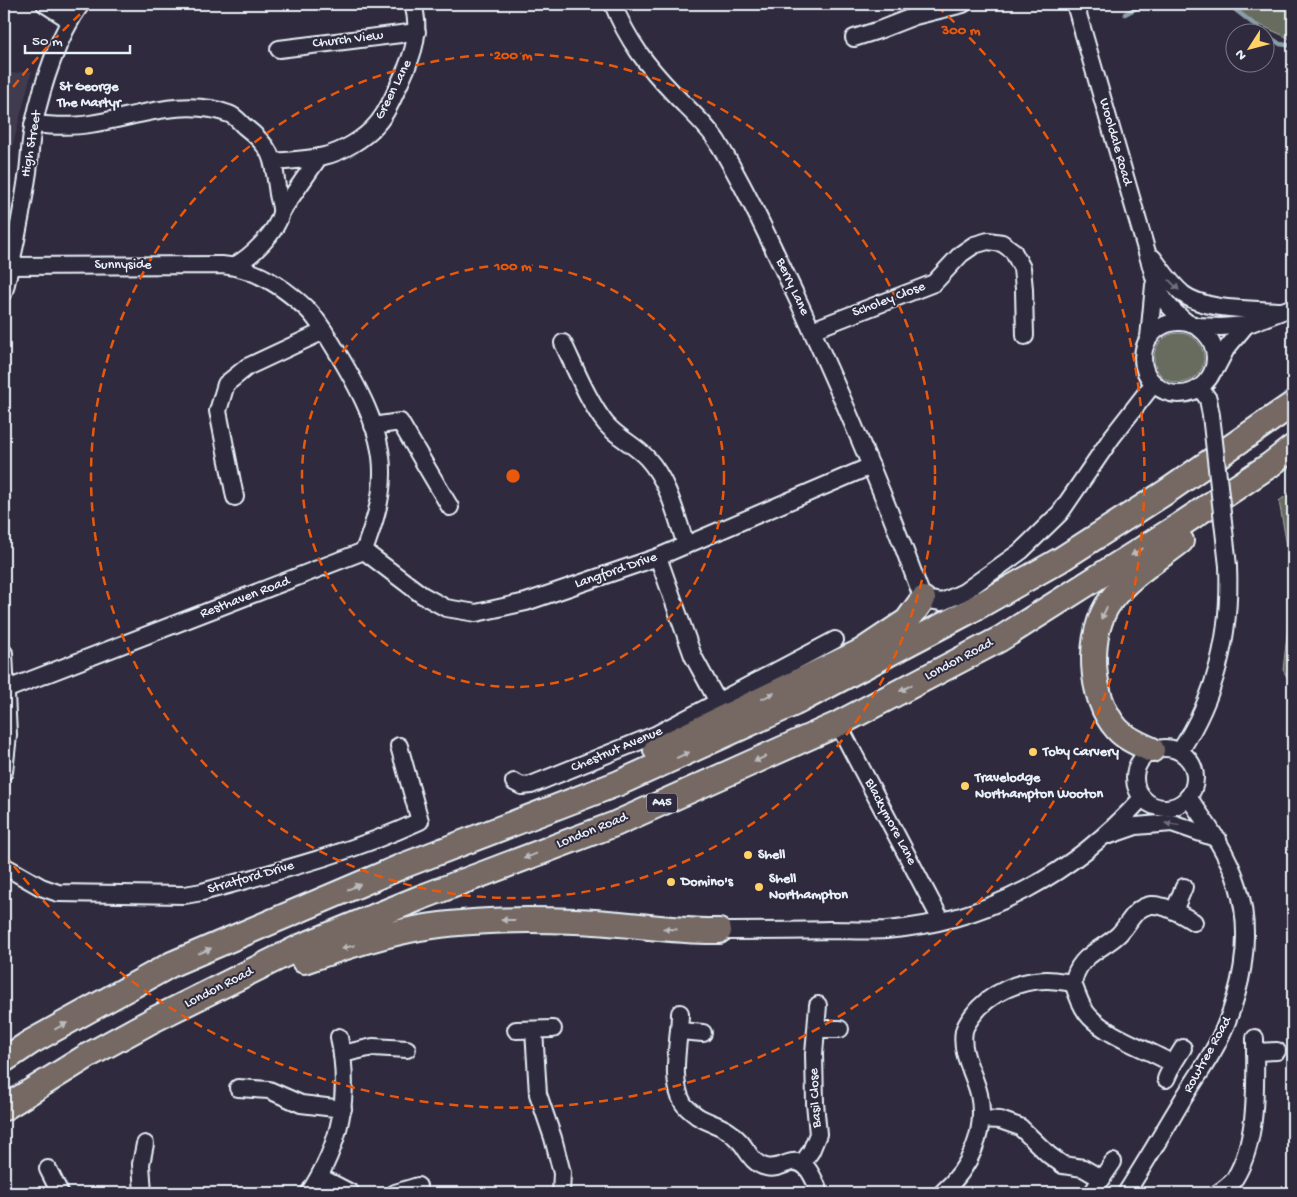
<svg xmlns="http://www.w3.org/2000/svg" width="1297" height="1197" viewBox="0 0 1297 1197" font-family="'Gochi Hand',sans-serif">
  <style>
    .built { fill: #403a50 }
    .green { fill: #676c5f; stroke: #a8aeac }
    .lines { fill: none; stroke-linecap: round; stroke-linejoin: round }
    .stream { stroke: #8a9da9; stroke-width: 4.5 }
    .minor-casing { stroke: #e8f1f8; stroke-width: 20 }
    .highway-casing { stroke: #e8f1f8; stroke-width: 28 }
    .minor { stroke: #2f2a3d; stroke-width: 16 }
    .highway { stroke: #766964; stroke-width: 24 }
    .minor-bridge-casing { stroke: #e8f1f8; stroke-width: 20; stroke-linecap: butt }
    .minor-bridge { stroke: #2f2a3d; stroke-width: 16 }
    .oneway { fill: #70707e }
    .oneway2 { fill: #babbbd }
    .ring { fill: none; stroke: #e8590c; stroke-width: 2.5; stroke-dasharray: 9 6 }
    .poi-dot { fill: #ffd166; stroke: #2f2a3d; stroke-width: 2 }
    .labels { text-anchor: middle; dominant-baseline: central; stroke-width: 4; stroke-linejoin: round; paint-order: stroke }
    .shield { fill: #2f2a3d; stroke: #b0b5c0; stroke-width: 1 }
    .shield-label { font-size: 12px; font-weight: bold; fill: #e8f1f8 }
    .street-label { font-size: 14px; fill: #e8f1f8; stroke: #2f2a3d }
    .poi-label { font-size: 14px; font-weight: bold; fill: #e8f1f8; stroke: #2f2a3d; text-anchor: start }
    .centre { fill: #e8590c; stroke: #2f2a3d; stroke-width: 2.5 }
    .ring-label { font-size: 15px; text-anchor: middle; font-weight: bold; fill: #e8590c; stroke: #2f2a3d; stroke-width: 4; stroke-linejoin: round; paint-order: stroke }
  </style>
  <rect width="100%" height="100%" fill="#2f2a3d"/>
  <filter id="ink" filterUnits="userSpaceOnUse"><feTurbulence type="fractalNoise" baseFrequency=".02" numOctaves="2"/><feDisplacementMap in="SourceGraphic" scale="10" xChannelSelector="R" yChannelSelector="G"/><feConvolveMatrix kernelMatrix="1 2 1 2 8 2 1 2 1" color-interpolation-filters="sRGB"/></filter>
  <g filter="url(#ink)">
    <path class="built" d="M32,71l-23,89 -5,-1v-85z"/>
    <g class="green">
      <path d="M1232,4h61v36l-44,-20z"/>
      <circle cx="1179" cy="358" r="25"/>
      <path d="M1293,490v90l-14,-79z"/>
      <path d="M1293,583v104l-10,-17z"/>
    </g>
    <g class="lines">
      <g class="stream">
        <path d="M1228,4l36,28"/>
        <path d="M1125,14l19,-10"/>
        <path d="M1264,33l16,11 13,2"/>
      </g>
      <defs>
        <g id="minor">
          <path d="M45,4l25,16"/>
          <path d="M613,4c14,36 34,62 61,90 14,15 31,29 43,47 30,49 54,103 79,155 46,99 89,200 127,303l19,3 22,-10 57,-41 39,-38 52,-76 42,-54"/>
          <path d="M1075,4l80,276c7,20 14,28 30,41"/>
          <path d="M854,38l25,-8 36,-14 48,-12"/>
          <path d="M279,49l138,-17"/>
          <path d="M33,124c19,2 39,3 57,0 46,-7 94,-27 139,-10 6,2 11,8 15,12 30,23 29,33 34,68 1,6 4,14 3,19 -4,19 -30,44 -47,53"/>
          <path d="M274,162c16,-2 34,-2 50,-6 18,-4 40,-17 52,-31 12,-13 19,-32 26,-47 12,-25 19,-47 11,-74"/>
          <path d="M281,212l38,-55"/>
          <path d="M1153,258c9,12 18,26 30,36 22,17 70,15 98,17"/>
          <path d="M4,266l218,-1c33,3 62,22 86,45 10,10 18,24 26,37 22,36 49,83 48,127 0,27 -9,52 -18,77l-359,139"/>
          <path d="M4,292c10,-39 18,-80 24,-120 2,-16 2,-33 6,-49 8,-37 24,-88 47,-119"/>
          <circle cx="1179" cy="358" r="36"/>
          <path d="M1197,326l24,1 25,-2 47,-18"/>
          <path d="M812,330l122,-47 27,-29 13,-9 14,-4 14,2 11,8 9,17 2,21 1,47"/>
          <path d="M1149,338l5,-53"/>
          <path d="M563,343c12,25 26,60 43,81 12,14 29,21 41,34 22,24 29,58 39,87"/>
          <path d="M1216,368l10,-19 20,-24"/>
          <path d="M1200,388l8,11 3,16"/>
          <path d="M373,426l27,-4 50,85"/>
          <path d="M235,497l-17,-86 8,-27 21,-17 77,-36"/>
          <path d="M364,551l58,44 24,13 30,5 50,-11 132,-45 213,-91"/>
          <path d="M658,557l35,99 25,46"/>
          <path d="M4,653l4,82 -4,37"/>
          <path d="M838,724l103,196"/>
          <circle cx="1165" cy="778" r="30"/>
          <path d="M1180,751c37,-56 51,-118 48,-185"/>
          <path d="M514,782l8,4 9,-1 124,-50 180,-95"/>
          <path d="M1110,835l26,-9 36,-3 46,16"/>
          <path d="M4,866l37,21 17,6 127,2 17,-3c73,-20 149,-39 218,-71l-21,-75"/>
          <path d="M1174,911l10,-24"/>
          <path d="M719,931c37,0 73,0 110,-1 19,0 38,1 57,0 102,-8 188,-57 256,-132"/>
          <path d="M680,1013c0,27 -11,66 3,90 3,5 10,10 14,13 11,7 24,9 34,17 4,4 8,7 11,11 7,9 11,20 24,23 8,2 14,-1 22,-4 19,-7 26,17 32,30"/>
          <path d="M817,1029h23"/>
          <path d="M516,1030l37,-1"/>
          <path d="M534,1030l4,64 15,44 9,35 -1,20"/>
          <path d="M680,1031l23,2"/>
          <path d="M1255,1052l22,-1"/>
          <path d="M342,1054l31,-7 34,2"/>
          <path d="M1173,1064c-25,-15 -64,-27 -83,-47 -6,-6 -10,-15 -13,-23 -1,-3 -3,-8 -4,-11 0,-1 2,-6 2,-7 7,-22 28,-27 43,-41 11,-10 16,-28 33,-30 13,-1 32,10 43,17"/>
          <path d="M1166,1079l7,-15 10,-16"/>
          <path d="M238,1088l31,2 32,14 42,5"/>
          <path d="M981,1119l19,1 20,7 29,28 14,10 20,3 19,11"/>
          <path d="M802,1164l9,-13 7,-17 -3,-31 -1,-49 4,-49"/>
          <path d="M48,1169l12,24"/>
          <path d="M320,1177l31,16"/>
          <path d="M143,1193l-2,-29 4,-20"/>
          <path d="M309,1193c32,-49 42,-98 30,-156"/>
          <path d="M395,1193l23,-7"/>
          <path d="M942,1193c28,-25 45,-61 37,-99 -5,-21 -19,-41 -15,-63 1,-5 6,-12 9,-16 16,-22 47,-35 74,-35 8,0 18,2 26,3"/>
          <path d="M1092,1193l21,-31"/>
          <path d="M1126,1193c20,-31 38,-62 57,-94 11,-18 24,-36 34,-55 24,-48 37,-105 21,-158 -10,-33 -30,-61 -50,-89"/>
          <path d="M1218,1193c6,-4 13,-9 17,-15 24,-39 20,-97 20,-140"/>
        </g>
        <g id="highway">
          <path d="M656,750l206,-99 45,-30 16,-22"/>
          <path d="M1152,750c-13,-6 -26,-11 -35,-21 -28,-31 -31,-96 -6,-129 19,-25 46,-40 70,-59"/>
          <path d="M304,961c37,-13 77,-26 116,-33 51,-9 104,-9 155,-7 48,1 96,11 144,10"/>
          <path d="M4,1060l27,-18 141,-78 233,-99 214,-82 176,-80 173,-91 92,-52 106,-68 127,-88"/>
          <path d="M4,1108l85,-53 64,-35 149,-74 120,-49 193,-73 223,-100 162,-85 180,-114 90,-60 23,-18"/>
        </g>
      </defs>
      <use href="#minor" class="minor-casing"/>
      <use href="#highway" class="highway-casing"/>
      <use href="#minor" class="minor"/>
      <use href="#highway" class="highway"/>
      <defs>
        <path id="minor-bridge" d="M1211,415l17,151"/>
      </defs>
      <use href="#minor-bridge" class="minor-bridge-casing"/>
      <use href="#minor-bridge" class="minor-bridge"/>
    </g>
    <defs><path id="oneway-solid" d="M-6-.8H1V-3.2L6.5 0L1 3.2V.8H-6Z" transform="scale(1.25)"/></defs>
    <g class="oneway">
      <use href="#oneway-solid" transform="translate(1174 285) rotate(46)"/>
      <use href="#oneway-solid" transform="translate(1172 824) rotate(-173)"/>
    </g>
    <g class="oneway2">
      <use href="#oneway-solid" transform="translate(1137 552) rotate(148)"/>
      <use href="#oneway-solid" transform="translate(1104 613) rotate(116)"/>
      <use href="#oneway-solid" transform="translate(906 688) rotate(152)"/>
      <use href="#oneway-solid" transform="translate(768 696) rotate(-26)"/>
      <use href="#oneway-solid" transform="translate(683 755) rotate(-24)"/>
      <use href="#oneway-solid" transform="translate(760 759) rotate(156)"/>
      <use href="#oneway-solid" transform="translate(530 856) rotate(159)"/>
      <use href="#oneway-solid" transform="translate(354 887) rotate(-23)"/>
      <use href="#oneway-solid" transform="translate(508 920) rotate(-180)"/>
      <use href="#oneway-solid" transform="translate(670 929) rotate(-176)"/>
      <use href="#oneway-solid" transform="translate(348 947) rotate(166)"/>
      <use href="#oneway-solid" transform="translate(205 951) rotate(-23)"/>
      <use href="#oneway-solid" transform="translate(61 1026) rotate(-28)"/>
    </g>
  </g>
  <g class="ring">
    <circle cx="513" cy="476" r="211"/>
    <circle cx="513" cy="476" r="422"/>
    <path d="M4 99A633 633 0 0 1 89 6M937 6A633 633 0 1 1 4 853"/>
  </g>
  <g class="poi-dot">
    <circle cx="89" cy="71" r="5"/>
    <circle cx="1033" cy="752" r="5"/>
    <circle cx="965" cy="786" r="5"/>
    <circle cx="748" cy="855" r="5"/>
    <circle cx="671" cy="882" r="5"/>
    <circle cx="759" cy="887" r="5"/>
  </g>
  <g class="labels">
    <rect class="shield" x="647" y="793.5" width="30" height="19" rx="4"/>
    <g class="shield-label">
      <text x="662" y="803">A45</text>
    </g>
    <g class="street-label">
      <text transform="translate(348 40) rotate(-7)">Church View</text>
      <text transform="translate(394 90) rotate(-63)">Green Lane</text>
      <text transform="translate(1115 142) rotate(74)">Wooldale Road</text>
      <text transform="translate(32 144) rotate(-80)">High Street</text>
      <text x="123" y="265">Sunnyside</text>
      <text transform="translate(792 287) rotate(65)">Berry Lane</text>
      <text transform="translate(889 300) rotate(-21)">Scholey Close</text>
      <text transform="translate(616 571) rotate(-19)">Langford Drive</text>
      <text transform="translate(245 598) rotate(-21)">Resthaven Road</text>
      <text transform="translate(959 660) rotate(-28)">London Road</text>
      <text transform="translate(617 750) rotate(-23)">Chestnut Avenue</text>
      <text transform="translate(890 822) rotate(62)">Blackymore Lane</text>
      <text transform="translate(592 831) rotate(-22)">London Road</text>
      <text transform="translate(251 878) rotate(-16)">Stratford Drive</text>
      <text transform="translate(219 988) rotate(-27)">London Road</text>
      <text transform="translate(1208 1055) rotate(-61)">Rowtree Road</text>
      <text transform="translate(816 1098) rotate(-93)">Basil Close</text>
    </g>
    <g class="poi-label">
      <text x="89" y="87" text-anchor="middle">St George<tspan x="89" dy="16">The Martyr</tspan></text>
      <text x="1043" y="752">Toby Carvery</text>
      <text x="975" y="778">Travelodge<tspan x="975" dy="16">Northampton Wooton</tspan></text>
      <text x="758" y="855">Shell</text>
      <text x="769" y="879">Shell<tspan x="769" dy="16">Northampton</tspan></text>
      <text x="681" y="882">Domino's</text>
    </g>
  </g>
  <circle cx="513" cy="476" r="8" class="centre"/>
  <g class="ring-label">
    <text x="961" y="34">300 m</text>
    <text x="513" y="59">200 m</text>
    <text x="513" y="270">100 m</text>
  </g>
  <rect width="1297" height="1197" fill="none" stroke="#2f2a3d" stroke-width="20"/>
  <rect x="10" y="10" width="1277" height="1177" fill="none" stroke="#e8f1f8" stroke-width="2" filter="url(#ink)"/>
  <g transform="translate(1250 48) rotate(234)"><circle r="24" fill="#2f2a3d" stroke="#797a88"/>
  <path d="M0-4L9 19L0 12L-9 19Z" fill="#ffd166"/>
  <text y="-8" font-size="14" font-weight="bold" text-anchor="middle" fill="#e8f1f8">N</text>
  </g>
  <path d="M25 45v8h105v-8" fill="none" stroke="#e8f1f8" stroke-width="2.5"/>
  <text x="32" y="45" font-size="15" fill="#e8f1f8" stroke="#2f2a3d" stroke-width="4" paint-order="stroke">50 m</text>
</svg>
